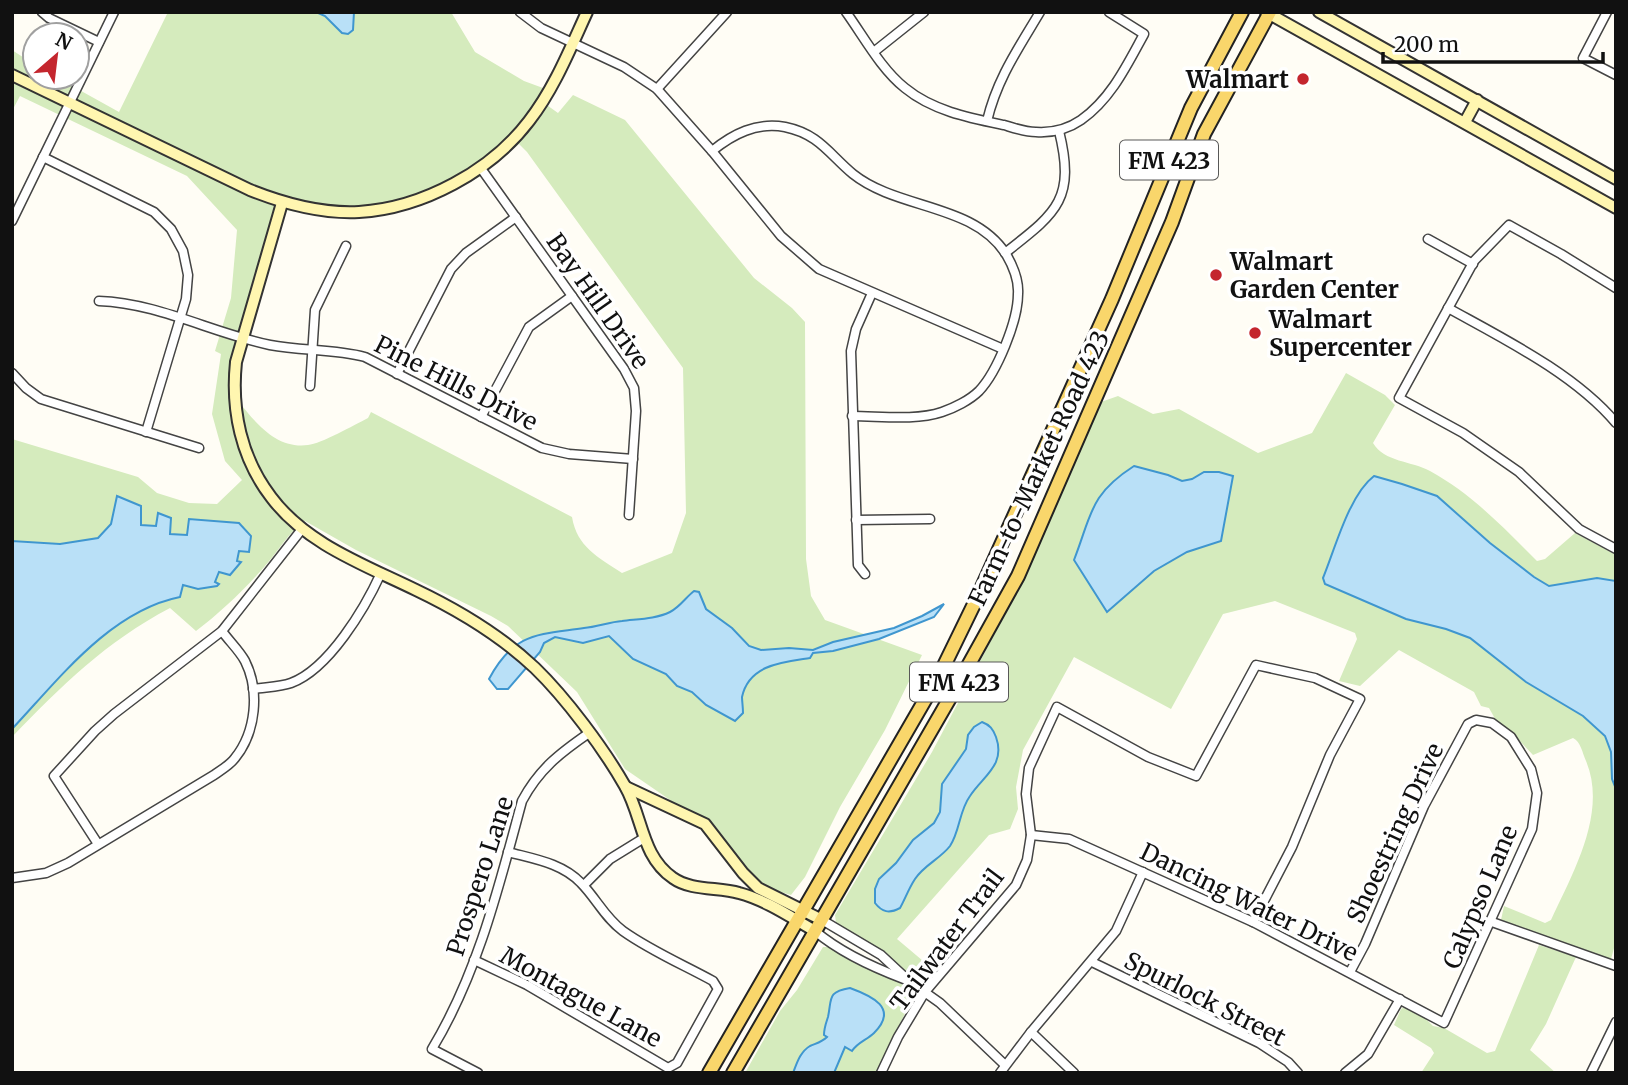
<svg xmlns="http://www.w3.org/2000/svg" width="1628" height="1085" viewBox="0 0 1628 1085" font-family="Merriweather,serif">
  <style>
    .green { fill: #d5ebbd; fill-rule: evenodd }
    .water { fill: #b9e0f7; stroke: #3f96cf; stroke-width: 2 }
    .lines { fill: none; stroke-linecap: round; stroke-linejoin: round }
    .street-casing { stroke: #444; stroke-width: 11 }
    .secondary-casing { stroke: #333; stroke-width: 14 }
    .primary-casing { stroke: #222; stroke-width: 16 }
    .street { stroke: #fff; stroke-width: 8 }
    .secondary { stroke: #fff6b0; stroke-width: 10 }
    .primary { stroke: #f9d66b; stroke-width: 12 }
    .poi-dot { fill: #c4262e; stroke: #fff; stroke-width: 2.5 }
    .labels { text-anchor: middle; dominant-baseline: central; stroke-width: 7; stroke-linejoin: round; paint-order: stroke }
    .shield { fill: #fff; stroke: #585858; stroke-width: 2 }
    .shield-label { font-size: 23px; font-weight: bold; fill: #111 }
    .poi-label { font-size: 24px; font-weight: bold; fill: #111; stroke: #fff; text-anchor: start }
    .street-label { font-size: 24px; fill: #111; stroke: #fff }
  </style>
  <rect width="100%" height="100%" fill="#fffdf5"/>
  <g class="green">
    <path d="M168,12h283l24,40 49,29 19,7 -6,10 21,15 15,-18 52,25 129,158 38,30 13,14 1,237 5,37 14,24 97,35 -37,75 -45,77 -35,70 -14,18 -28,-8 -40,-45 -34,-29 -64,-44 -48,-77 -69,-66 -17,-10 -135,-66 -51,-29c-17,12 -26,29 -40,45 -22,25 -44,46 -69,65l-26,-23c-63,33 -109,78 -158,129v-298l126,38 19,16 32,10 28,1 25,-24 -17,-19 -13,-47 9,-60 -6,-3 16,-53 6,-68 -50,-54 -167,-80 -8,15v-61l23,15v12h21l63,35zM519,144l8,8 156,216 3,145 -14,40 -50,20c-24,-16 -45,-26 -50,-56l-201,-105 -3,6c-14,7 -47,26 -60,27 -32,4 -52,-22 -70,-44l2,-42 44,-149 37,5 122,-20 36,-18z"/>
    <path d="M1346,373l39,22 10,10 -22,38c11,19 39,18 57,28 42,23 74,57 107,90l8,-2 30,-26 41,22v386l-5,18 -110,-39 3,-14 41,17 6,-3c21,-46 57,-107 35,-159 -4,-9 -5,-19 -13,-23l-40,17 -17,-18 -18,-13 -9,-16 -8,-2 -7,-14 -75,-42 -39,36 -21,-5 18,-42 -2,-6 -80,-32 -52,13 -52,95 -97,-52 -51,93 -7,37 2,22 -8,20 -21,6 -92,104 32,27 4,9 -8,6 -6,-1 -79,-53 -4,-4 -1,-8 97,-163 72,-136 97,-214 17,-6 35,18 26,-5 79,44 54,-20z"/>
    <path d="M1539,945l37,12 -30,67 -16,26 26,23h-135l13,-20 -3,-5 -37,-23 7,-16 3,-2 20,10 9,9 11,2 43,25 8,-2z"/>
    <path d="M823,947h8c18,9 75,32 84,46l-39,80h-131l35,-62 17,-21z"/>
  </g>
  <g class="water">
    <path d="M316,12h38l-1,18 -5,4 -6,-1 -17,-17z"/>
    <path d="M1134,466l34,9 14,6 10,-2 12,-7h15l14,4 -12,65 -34,11 -33,19 -47,41 -33,-52c18,-46 15,-65 60,-94z"/>
    <path d="M1374,476l28,8 35,12 53,47 44,34 15,9 48,-8 19,3v208l-4,-10 -1,-27 -6,-16 -22,-20 -57,-34 -56,-44 -24,-9 -40,-10 -81,-35 -2,-6c12,-29 26,-83 51,-102z"/>
    <path d="M117,496l24,10v19l15,1 2,-13 13,5 -1,16 17,1 2,-16 50,4 12,13 -2,16 -10,-1 -2,10 4,1 -11,13 -11,-3 -4,10 4,2 -2,2 -19,3 -15,-4 -3,12c-70,14 -121,82 -168,132v-188l48,3 38,-6 13,-14z"/>
    <path d="M694,591l5,1 7,17 26,19 17,18 12,4 28,-2 24,2 20,-8 61,-14 28,-12 22,-12 -10,13 -55,22 -46,12 -20,2 -3,5c-26,4 -61,6 -68,39 0,4 1,10 1,16l-8,8 -29,-16 -14,-13 -15,-6 -11,-12 -33,-15 -24,-23 -26,7 -28,-6 -11,6 -4,9 -32,37h-11l-8,-10c25,-47 49,-44 95,-51 13,-1 25,-6 38,-7 16,-2 34,-2 48,-9 10,-5 16,-15 24,-21z"/>
    <path d="M982,722c8,3 11,7 14,15 10,28 -13,39 -26,59 -11,15 -10,35 -20,50 -10,13 -26,19 -35,33 -6,9 -10,20 -15,29 -11,6 -18,4 -25,-5v-14l4,-10 17,-16 17,-23 21,-17 6,-11 2,-28 24,-35 2,-14 6,-8z"/>
    <path d="M850,988c22,8 49,20 24,45 -7,7 -16,9 -22,18l-7,-4 -11,26h-41c4,-10 7,-21 17,-27 7,-3 12,-4 17,-9l-3,-2c0,-7 2,-12 4,-18 4,-19 -1,-25 22,-29z"/>
  </g>
  <g class="lines">
    <defs>
      <g id="street">
        <path d="M42,12l7,6 50,24"/>
        <path d="M520,12l21,16 83,39 33,22 55,62 69,85 38,33 184,80"/>
        <path d="M846,12c18,25 35,57 59,76 28,23 65,30 99,37 10,3 21,7 32,7 16,1 32,-3 45,-12 30,-21 46,-55 63,-86l-35,-22"/>
        <path d="M1607,12l-24,46 33,17"/>
        <path d="M875,51l49,-39"/>
        <path d="M657,89l70,-77"/>
        <path d="M987,121c10,-42 31,-72 53,-109"/>
        <path d="M712,151c21,-17 44,-29 73,-24 34,7 44,27 68,47 45,36 120,29 153,80 7,12 13,26 12,40 0,27 -21,78 -39,97 -9,9 -25,17 -37,21 -27,9 -62,4 -90,4"/>
        <path d="M43,157l111,55 17,17 12,22 5,24 -2,24 -40,133"/>
        <path d="M480,167l144,202 10,19 2,23 -7,104"/>
        <path d="M12,221l102,-209"/>
        <path d="M1428,239l45,25"/>
        <path d="M1005,253c51,-40 71,-53 54,-122"/>
        <path d="M1616,288l-55,-34 -52,-29 -35,36 -75,137 64,35 56,39 60,57 37,20"/>
        <path d="M99,301c59,2 113,32 171,44 31,6 64,4 95,12l177,91 27,6 64,5"/>
        <path d="M1448,308c56,31 127,66 168,115"/>
        <path d="M12,373l14,15 15,11 158,49"/>
        <path d="M397,374l54,-105 15,-16 50,-36"/>
        <path d="M310,386l5,-76 31,-64"/>
        <path d="M481,417l48,-90 43,-31"/>
        <path d="M856,520l74,-1"/>
        <path d="M865,574l-7,-9 -7,-214 5,-22 16,-36"/>
        <path d="M253,689c12,-2 27,-2 38,-6 38,-14 74,-75 90,-110"/>
        <path d="M1031,835l38,4 184,83 191,101 88,-194 5,-36 -6,-24 -20,-32 -19,-14 -16,-3 -8,4 -44,82 -59,138 -15,28"/>
        <path d="M98,844l-44,-68 41,-45 19,-17 108,-83 80,-102"/>
        <path d="M12,878l34,-5 22,-10 146,-88c7,-5 16,-10 21,-17 21,-26 25,-67 10,-97 -6,-11 -16,-20 -23,-30"/>
        <path d="M584,885l26,-26 34,-21"/>
        <path d="M822,920l59,35 28,26 31,22 65,62"/>
        <path d="M1492,922l124,44"/>
        <path d="M815,931c26,22 57,36 89,48"/>
        <path d="M474,960l53,25 141,83 9,-5 41,-74 -5,-8c-29,-16 -62,-30 -90,-50 -18,-13 -27,-33 -42,-48 -19,-20 -47,-24 -73,-31"/>
        <path d="M1092,962l167,81 29,19 10,11"/>
        <path d="M1031,1032l43,41"/>
        <path d="M478,1073l-46,-24c46,-76 67,-163 90,-248 17,-32 38,-48 67,-68"/>
        <path d="M881,1073l17,-36 27,-45 91,-107 11,-25 4,-25 -5,-41 3,-26 28,-61 91,50 48,19 60,-111 59,13 45,21 -30,56 -38,92 -39,75"/>
        <path d="M1000,1073l31,-41 85,-101 27,-59"/>
        <path d="M1345,1073l23,-19 32,-55"/>
        <path d="M1591,1073l25,-51"/>
      </g>
      <g id="secondary">
        <path d="M1266,12l350,196"/>
        <path d="M1319,12l297,167"/>
        <path d="M12,75l238,115c35,14 71,24 109,22 64,-4 132,-41 170,-91 25,-32 41,-72 58,-109"/>
        <path d="M1465,122l12,-22"/>
        <path d="M282,203l-46,159c-5,48 5,96 35,135 35,47 94,68 145,93 42,20 85,46 119,78 31,30 69,81 90,118 18,31 16,70 48,92 18,13 46,9 66,15 27,7 53,25 76,38"/>
        <path d="M626,787l79,37 38,49 15,15 64,32"/>
      </g>
      <g id="primary">
        <path d="M709,1073l231,-399 38,-78 134,-297 79,-191 51,-96"/>
        <path d="M733,1073l225,-389 60,-108 154,-354 32,-88 66,-122"/>
      </g>
    </defs>
    <use href="#street" class="street-casing"/>
    <use href="#secondary" class="secondary-casing"/>
    <use href="#primary" class="primary-casing"/>
    <use href="#street" class="street"/>
    <use href="#secondary" class="secondary"/>
    <use href="#primary" class="primary"/>
  </g>
  <g class="poi-dot">
    <circle cx="1303" cy="79" r="7"/>
    <circle cx="1216" cy="275" r="7"/>
    <circle cx="1255" cy="333" r="7"/>
  </g>
  <g class="labels">
    <g class="shield">
      <rect x="1120" y="140.5" width="98" height="39" rx="5"/>
      <rect x="910" y="662.5" width="98" height="39" rx="5"/>
    </g>
    <g class="shield-label">
      <text x="1169" y="160">FM 423</text>
      <text x="959" y="682">FM 423</text>
    </g>
    <g class="poi-label">
      <text x="1289" y="79" text-anchor="end">Walmart</text>
      <text x="1230" y="261">Walmart<tspan x="1230" dy="28">Garden Center</tspan></text>
      <text x="1269" y="319">Walmart<tspan x="1269" dy="28">Supercenter</tspan></text>
    </g>
    <g class="street-label">
      <text transform="translate(598 301) rotate(55)">Bay Hill Drive</text>
      <text transform="translate(456 383) rotate(27)">Pine Hills Drive</text>
      <text transform="translate(1039 468) rotate(-65)">Farm-to-Market Road 423</text>
      <text transform="translate(1395 833) rotate(-65)">Shoestring Drive</text>
      <text transform="translate(480 876) rotate(-72)">Prospero Lane</text>
      <text transform="translate(1480 897) rotate(-67)">Calypso Lane</text>
      <text transform="translate(1249 902) rotate(26)">Dancing Water Drive</text>
      <text transform="translate(947 940) rotate(-53)">Tailwater Trail</text>
      <text transform="translate(581 997) rotate(29)">Montague Lane</text>
      <text transform="translate(1205 999) rotate(27)">Spurlock Street</text>
    </g>
  </g>
  <rect width="1628" height="1085" fill="none" stroke="#111111" stroke-width="28"/>
  <g transform="translate(56 56) rotate(28)"><circle r="33" fill="#ffffff" stroke="#a0a0a0" stroke-width="2"/>
  <path d="M0-5L12 26L0 18L-12 26Z" fill="#c4262e"/>
  <text y="-10" font-size="19" font-weight="bold" text-anchor="middle" fill="#111111">N</text>
  </g>
  <path d="M1383 52v10h220v-10" fill="none" stroke="#111111" stroke-width="3.5"/>
  <text x="1394" y="52" font-size="21" fill="#111111" stroke="#ffffff" stroke-width="5" paint-order="stroke">200 m</text>
</svg>
